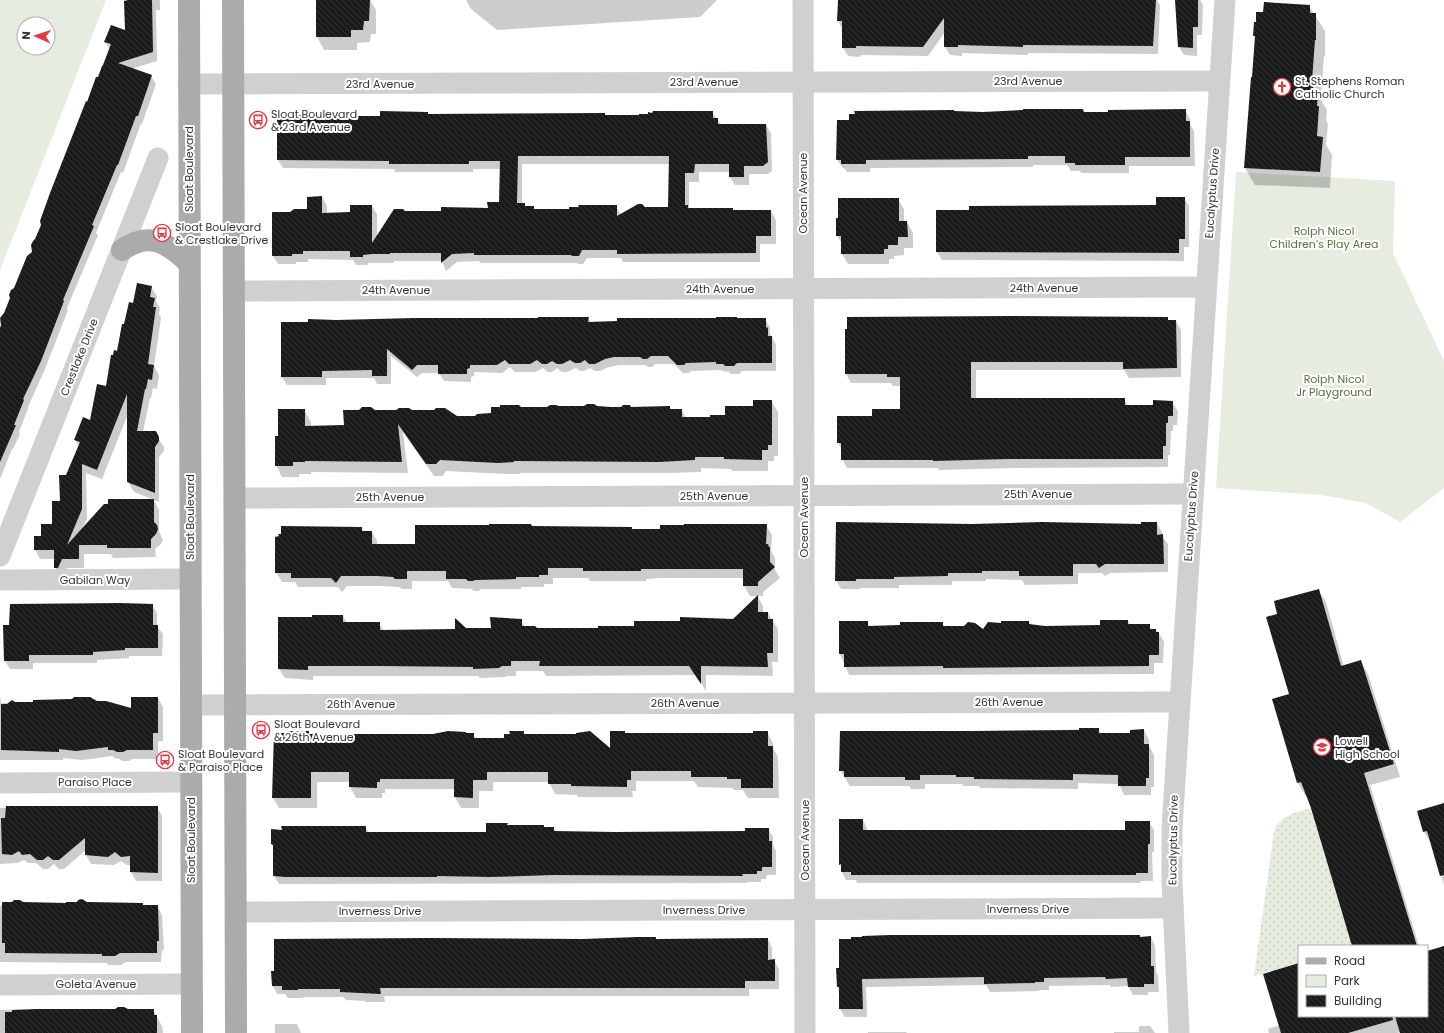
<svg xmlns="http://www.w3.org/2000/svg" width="1444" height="1033" viewBox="0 0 1444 1033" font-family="Poppins,sans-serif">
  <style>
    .grass { fill: url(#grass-dots) }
    .park { fill: #e6ecdf; fill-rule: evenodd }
    .shadow { fill: #0003; fill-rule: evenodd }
    .building { fill: url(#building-back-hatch); fill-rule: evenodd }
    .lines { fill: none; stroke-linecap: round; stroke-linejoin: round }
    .minor { stroke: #d0d0d0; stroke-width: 21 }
    .major { stroke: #ababab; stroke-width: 22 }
    .labels { text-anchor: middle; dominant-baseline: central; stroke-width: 4; stroke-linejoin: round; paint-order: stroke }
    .street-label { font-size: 11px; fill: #333; stroke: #fff }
    .poi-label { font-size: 11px; fill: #333; stroke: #fff; text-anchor: start }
    .park-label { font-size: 11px; fill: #56703f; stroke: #fff }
  </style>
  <defs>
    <pattern id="grass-dots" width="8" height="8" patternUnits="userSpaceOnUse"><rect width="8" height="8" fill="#e6ecdf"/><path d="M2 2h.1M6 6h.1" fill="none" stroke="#c6cbc0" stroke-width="1.8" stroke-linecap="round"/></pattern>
    <pattern id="building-back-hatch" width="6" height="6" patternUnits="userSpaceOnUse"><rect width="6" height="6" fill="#1a1a1a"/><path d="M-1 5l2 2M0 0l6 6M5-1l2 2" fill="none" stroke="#333"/></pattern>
  </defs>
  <rect width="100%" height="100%" fill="#fff"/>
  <path class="grass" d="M1311,808l41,138h-53v17l-45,13 20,-145c6,-15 22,-19 37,-23z"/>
  <g class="park">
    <path d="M0,0h106l-106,270zM24,24h24v24h-24z"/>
    <path d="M1236,172l159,9 -2,72 51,108v127l-44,34 -34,-19 -45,-8 -105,-7z"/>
  </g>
  <g class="shadow">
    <path d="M129,0h31v10h-4l1,51 -26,8 20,7 5,8 -14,40 -1,-1 -18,50 -2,-1 -25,61 2,2 -31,73 1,2 -23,59 -17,38v2l-9,23 1,2 -7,15h-1l-12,30v-148l5,-17 10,-26 18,-36 3,-13 52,-136 22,-53 -5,-8 21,-10z"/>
    <path d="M317,0h53l6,10v24h-5l-1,8 -13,1v7h-33l-7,-13z"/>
    <path d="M466,0h251l-17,17 -203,13 -26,-21z"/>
    <path d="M839,0h318l3,5 -2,49 -130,-1v2l-66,-2v3l-12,-1 -5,-8v-15l-17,24 -67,-1 -1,2 -12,-1 -5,-8v-18l-5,-9z"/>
    <path d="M1176,0h24l3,5 -1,30h-5v21l-13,-1 -5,-8z"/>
    <path d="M1309,6l16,25v25h-1l-3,41 1,5 5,8 -1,11 2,3 -2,21 6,10 -2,33 -75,-3 -10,-17 8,-90 3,-40 -2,-3z"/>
    <path d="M1185,110l5,9v5l4,7 1,35h-66v7h-48l-1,-2h-9l-4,-6h-34v2l-163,1v4h-23l-3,-4h-1l-6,-8 118,-48 129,1z"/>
    <path d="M712,112l9,13h45l5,8 1,38 -4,3h-19v11h-14l-5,-8v-5h-31v10h-10v27h44l1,2h37l5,9v24h-16v18h-137l-2,-4h-34l-4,6h-5l-1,-1h-97l-1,-2 -22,1 -11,9 -4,-10h-48v2h-26v2h-12l-3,-5 -45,-1v3h-12v2h-18l-5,-8 18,-43 17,-3 14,-13 5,9v8l24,-2 21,-6 5,8v24l27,-26h38l47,-3 11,-6 1,-34h-28v3h-78l-1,-3 -111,-1 -5,-8 43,-44 12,-3 2,4h46l47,-2 177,-1 1,2h34zM522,164h148l-1,44h-24l-24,7 -5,-9 -46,4h-35l-2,-3h-7l-2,-3h-2z"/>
    <path d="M1184,198l5,8v41h-5v14l-242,-1 -5,-8 220,-46z"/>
    <path d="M898,199l6,10v13h3l6,11v15h-9v7l-10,1v3h-5v5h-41l-6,-10v-10l-5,-8z"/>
    <path d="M151,287l6,9 -1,5 4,7 -1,6 2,4 -7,48 5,9 -2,14 -4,-1 -2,10h-1l-7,34 15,6 6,9v4l-5,6v45l-25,-10 -6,-10v-68l-26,65 -16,-6 1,46 -5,10 72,-29 5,10v21l4,9 -2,4 -6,5 1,8 -43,1 -2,-4h-27v14h-17l-4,9h-3l-5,-10v-8h-15l-5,-9 7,-13 11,-12 14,-49 12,-30 -4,-6 16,-19 16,-34 18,-62 9,-21z"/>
    <path d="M588,318l3,5 174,-4 5,8v6l6,12v26h-34l-3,3h-9l-1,-2 -7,-1 -1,-1 -30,1 -2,2h-6l-9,-9h-19l-3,3h-4l-3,-2h-26l-10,2 -9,4h-5l-5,-3 -6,3h-4l-4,-3 -9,4h-5l-5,-4 -5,4h-4l-5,-4 -8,4h-20l-5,-5 -8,6 -28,-1v4l-3,1v5l-27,-1 -5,-8h-17l-5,4 -26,-21v28h-14l-3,-6h-48v7h-39l-5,-8 91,-56z"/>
    <path d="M1167,318l2,3h7l5,9v47l-52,1 -5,-8h-148v29h148l4,7h26l18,-4 6,9 -1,14h-4v6h-2l-1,24h-2v12l-154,1 -75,2 -1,-2h-91l-5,-9v-9l-4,-7 35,-26 28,-7v-24h-8l-2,-3h-40l-5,-9z"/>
    <path d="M771,401l7,11v44h-4v5h-6v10h-36l-1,-2 -30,-1v4l-35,1h-146v1h-15l-59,-3 -3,5h-9l-31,-44 5,41 -97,-1v2h-12v3h-17l-6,-12 3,-28 25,-27 7,12v5l34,-1 30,-15h37l45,6 18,-1 46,-8h110l51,2 4,8h25l15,-2z"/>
    <path d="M1157,523l5,9v4l6,8v28l-58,1 -5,3 -3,-3h-24v11l-53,1 -3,-5 -36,-1v2h-34v4h-53v3h-39v1h-19l-5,-9 136,-55h170z"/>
    <path d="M766,525l6,10 -1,16 4,7v12l5,8 -17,14v4h-13l-6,-10v-8h-83l-15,1v2h-56l-2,-3h-35v6h-9v3h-23v2h-40l-2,2h-5l-2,-2 -20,-1 -4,-7h-36v8h-10l-3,-2 -16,-1h-36l-5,6 -4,-5h-40l-3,-5h-13l-6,-10 86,-44 2,4h8l5,9v4h39l116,-18 129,3z"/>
    <path d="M1318,590l8,12 18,65 17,-5 7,12 32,103 -30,8 49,161h-66l-46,-151h-2l-7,-12 -8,-88 -12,-81z"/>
    <path d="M758,597l5,9v7h5l10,16v33h-6l1,14 -67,-1v16l-10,-16 -150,1 -3,-5h-27v5h-8l-3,1 -25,1 -2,-2h-165v4l-28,-2 -6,-9 64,-53 4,7h32l5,8 108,-2 29,-9 4,7 11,2 99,-2 46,-5 53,-2z"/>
    <path d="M152,605l5,8v13l6,8 -1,22h-33v2l-32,2v3h-64v6h-23l-5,-8z"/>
    <path d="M1128,621l2,4h19l3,5h4l3,3 5,9 -1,21h-9v11l-305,1 -9,-21v-32h27l2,4h31l42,-3 3,4 38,4 19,-7 27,-2 2,3 14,2 56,-1z"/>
    <path d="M0,695l1,8h33v-2l56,-3 7,4 35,7 26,-11 5,9v34h-5v18h-26l-3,2h-6l-4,-2 -5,-1 -1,-2 -31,4 -19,-2v2h-63z"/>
    <path d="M1098,729l3,5h30l13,-4 5,10v6l5,9v32h-3v8h-27l-5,-11 -41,-1v6l-98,-1 -1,-2h-16l-1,-2h-37v5h-14l-2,-3h-59l-10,-16 133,-38z"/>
    <path d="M308,732l2,3 163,-1 3,5h29l18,-7 2,3 86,15 14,-16h129l13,-2 6,11v5l5,9 1,41h-31l-5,-8h-9l-2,-2 -34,-1 -4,-6h-58v10h-4l1,6h-55l-1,-2 -22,-1 -6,-12h-56v9h-14v17h-18l-6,-11v-8h-70v4h-3v5h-26l-6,-11v-5h-33v26h-38l-6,-10z"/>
    <path d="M1444,804v81l-12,-41 -8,-12 -6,-21z"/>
    <path d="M157,807l5,9v65h-26l-5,-9v-7h-4l-6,-4 -7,4 -23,-1 -5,-9v-5l-22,19h-5l-5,-5 -6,5h-5l-7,-6h-8l-4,-3 -7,3 -17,1v-56z"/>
    <path d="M863,820l4,8v3h259l23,-9 5,8v22h-2l1,29h-13l1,2h-284l-1,-3h-10l-4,-8v-4l-2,-4z"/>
    <path d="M507,824l1,2 46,2 2,4 59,1 131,-1 22,-3 5,8v8l3,6v24h-9l-1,4h-5v3h-14v1l-468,1 -5,-8v-28l-2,-4 93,-17 4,6h118z"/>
    <path d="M87,902l70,4 5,9 2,35h-2l-1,12h-35l-5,3h-13l-1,-2 -107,-1v-56l22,-3 45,1z"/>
    <path d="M1139,936l2,2 10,-1 4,9 1,25 2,5 1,16h-11v3h-15l-5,-9 -17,1 -1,-2 -61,1v4h-10v1l-49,1 -4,-7 -120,2 1,30h-22l-5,-8 -3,-40z"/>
    <path d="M656,938v2l112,-1 4,9v12h2l5,9v20h-30v7h-365l1,6h-19l-1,-1 -19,-1 -3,-3h-40v1h-15l-3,-4h-8l-4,-8 310,-46z"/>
    <path d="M1444,947v86h-43v-1l-4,1h-128l-1,-4 12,-4 19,-61v52h128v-64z"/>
    <path d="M72,1009l81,1 9,16 1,7h-163v-23z"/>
    <path d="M275,1024h22l4,9h-26z"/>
    <path d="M1139,1026h11l5,7h-41v-1h25z"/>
    <path d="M868,1032h38l1,1h-39z"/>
  </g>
  <g class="building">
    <path d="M128,0h24l1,52 -35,11 34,12 -14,41h-2l-18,49h-1l-25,60 2,1 -31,74 1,1 -23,60 -18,38 1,1 -10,25h2l-16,37v-134l1,-3 -1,-7 4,-5 6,-15 -1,-3 2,-5 3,-2 13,-32 5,-4 -1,-7 2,-4 2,-2 6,-14 -1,-4 10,-28 36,-92 1,1 9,-25h2l4,-11 1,-1 8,-21 -7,-2 7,-17 14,5 -1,-29z"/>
    <path d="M316,0h54l-1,21h-5l-1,9h-12v7h-35z"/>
    <path d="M838,0h318l-3,46 -130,-1v2l-65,-2v2h-14v-29l-21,29 -67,-1v2h-14v-27h-5z"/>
    <path d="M1175,0h23v27h-5v21l-15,-1z"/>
    <path d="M1264,2l46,3v8h6v27h-1l-3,41h1v11h5l-1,14h2l-2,30 6,1 -3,35 -76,-4 7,-91h1l3,-41h-2l1,-14h2v-10h7z"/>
    <path d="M1023,109h60l1,3h24v-2l78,-1v12h4v36h-65v8h-50v-2h-10v-7h-37v3l-162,1v4h-25v-4h-5l1,-40h12v-6h6l-1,-3 100,-1v1l29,1 40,-2z"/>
    <path d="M380,111l48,1v2l177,-1v2h34v-1h9v-2l4,1 1,-2h60v7h5v6h48l2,38 -5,4h-19v11h-15v-13h-34l-1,9h-9v32h3v3h45v2h38v26h-15v17l-139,1v-4h-35l-3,6h-7l-1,-1h-97v-2l-22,1 -11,9v-10h-51v1h-18l-9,1v2h-13v-6h-47v3h-11v2h-20v-44h18l4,-3h13v-12l15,-1v17l28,-1v-7h22v38l22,-34h9l2,2h36v-4l47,1 -1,-6h12l1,-41h-31v3h-80v-3l-112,-1v-45h43v-3h14v4h46zM518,156h151l-1,51h-23l-3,-3h-4l-21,12v-11h-39l1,2h-10v2h-35v-3h-9v-3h-8z"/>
    <path d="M1156,197h29v42h-6v14l-243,-1v-42h33v-4l187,-1z"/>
    <path d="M838,198h61v23h8l1,16h-10v8h-10v4h-4v5h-43v-18h-5v-18h2z"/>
    <path d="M137,283l15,3 -2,11 5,1 -2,9h3l-8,57 6,1 -2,15 -4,-1 -2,10h-1l-8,42h19l3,6v4l-4,6v46l-28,-11v-88l-30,76 -15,-6v45l-15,36 37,-41h4v-5h46v23l3,3 1,4 -2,5 -5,5v9h-44v-3h-28v14h-17l-4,9h-4v-18h-20v-14h7v-12h11v-23h8l-1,-26h7l14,-33 -6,-2 9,-23 7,3 7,-36 9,2 5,-31h2l1,-5 3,1 5,-27h2l5,-22 4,1z"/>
    <path d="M1009,316l159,1v3h8l1,48 -54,1v-7h-152v36h154v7h28v-5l20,1v15h-5v7h-2v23h-3v13h-155l-75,2v-1h-92v-17h-4v-27h35v-7h28v-32h-13v-3h-42v-45h2v-12z"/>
    <path d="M538,317h51l-1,5 29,-1v-3h99v-1h21v1h29v9l2,1v8h4v27h-35l-3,3h-9l-2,-2h-7v-2l-30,1 -2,2h-7l-9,-9h-17l-4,3h-4l-3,-2h-26l-9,2 -10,5h-6l-4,-4 -5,3h-5l-5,-3 -8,4h-5l-5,-3 -5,3h-5l-5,-4 -7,4h-21l-4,-4 -8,5h-27v3l-3,1v5h-29v-9h-21l-5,5 -25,-21v27h-15v-6l-50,1v6h-41v-55h27v-3l28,1 79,-2h123z"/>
    <path d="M753,400h19v45h-4v5h-6v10l-38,-1v-2h-29v3l-36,2 -145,-1v1l-16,1 -58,-3 -4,4h-10l-28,-40 4,38 -97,-1v1h-12v4h-18v-30h3v-27h27v17l39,-1 -1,-15h16l3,-3h9l4,3h21l3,-2h10l3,2h22l2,-2h9l12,8h18l2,-2 14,-1v-6h9v-2h19l2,2h26l3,-2h7l1,1h26l3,-2h7l3,2 14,1h10l2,-2h7l1,2 39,-1v3h12v8h28v-2h15v-9h28z"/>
    <path d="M836,522l136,2 70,-2 99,2v-2h16v13l6,-1 1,30h-59l-6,4 -3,-4h-23v12h-54v-5h-37v2h-34v3l-54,1v2h-38v2h-21z"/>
    <path d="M489,524h42l1,2 100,1v2h28v-4h24v-1h83l-1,20h2l1,3h1v15l5,5 -17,15v4h-15v-17h-102v2h-58v-3h-35v7h-9v2h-23v2l-41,1 -2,1h-5l-2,-2h-20v-8h-39v8h-12l-2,-2 -16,-1h-36l-5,7 -5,-5h-40v-5h-16v-36l4,-1 -1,-2h3v-8l81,1v4h10v13h43v-19h74z"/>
    <path d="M1319,589l22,77 20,-6 33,104 -30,9 53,173h-65l-41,-138 -10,-26 -4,1 -25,-84 17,-5 -23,-77 11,-3 -3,-13z"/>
    <path d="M758,595v17h10v7h5v34h-6l1,14 -67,-1v18l-12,-18h-150l1,-5h-29v5h-9l-3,2 -26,1v-2l-93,-1h-72v4l-30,-1v-52h34v-2h31v7h37v8l75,-1v-11l11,10h25l-1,-11 32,2v7h13l2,2h61v-2h36v-5h46v-4l53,2z"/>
    <path d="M121,603l32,1v21h5v23h-33v2l-32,2v3h-64v6h-25l-1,-36h6l1,-21z"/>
    <path d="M1100,620h28v4h22v5h6v3h3v23h-10v11l-206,2v-2l-99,1v-13h-5v-33h29v5l32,-1v-3h43v4h21l4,-4 7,1 8,6 5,-7 13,1v-2h28v3l16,2 55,-1z"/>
    <path d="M74,697h16l7,4h9l25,7v-11h27v36h-5v17h-26l-4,2h-6l-4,-2h-5v-3l-32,4 -17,-2v3l-58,-2v-46h6l5,-4 3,2h18v-2l39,-1z"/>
    <path d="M1079,728h20v5h31v-3l14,-1v15h5v34h-3v8h-28v-11l-45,-1v6l-99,-1v-2h-18v-2h-36v5h-15v-3h-61v-6h-5l1,-40h133l106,-1z"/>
    <path d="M288,731h21v3h124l15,-3 18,1v1h8v5h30v-4h6l-1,-3h15v3h52v-1l14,-2 20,17v-17h15v2h128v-2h15v15h5v42h-32v-9h-14v-2h-36v-6h-60v9h-4v7l-56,-1v-2h-23v-12h-61v8h-14v18l-19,-1v-18h-74v3h-3v6l-28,-1v-15h-38v26h-39l2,-65h14z"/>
    <path d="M1444,803v72l-4,1 -13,-45 -4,1 -6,-21z"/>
    <path d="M6,806h152v67l-28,-1v-16l-9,1 -6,-5 -7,5 -23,-2v-17l-26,22h-6l-5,-4 -5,4h-6l-7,-6 -8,1 -3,-4 -7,4 -10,-1 -1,-36h4z"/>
    <path d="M839,819h24v11h262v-9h25v23h-2v29h-12v2h-285v-3h-10v-8l-2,1z"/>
    <path d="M486,823h22l-1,2h37v2h10v4l61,1 130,-1v-3h24v13h3v26h-10v4h-5v3h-15l1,2 -189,-1 -64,2 -53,-1v1h-152l-12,-1v-31l-2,-1v-15l11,1 -1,-4h85v6h120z"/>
    <path d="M82,899l5,3 56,1v2h15l1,36h-2v12h-37l-5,3h-13v-2l-97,-1v-10h-3v-41h10l2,-2h6l3,2 43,1v-1h11l1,-2z"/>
    <path d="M890,935h250v2l11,-1v30h3v18h-10v3h-16l-1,-9 -21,1 -1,-2 -61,1v4h-9v1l-51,1v-7l-122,2 1,30h-24v-22h-2l-1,-19h3v-29h12v-2h11v-1z"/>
    <path d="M638,937h18v2l112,-1v22l7,-1v22h-30v7h-365l1,6 -41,-2v-3h-42v1h-16v-4h-10l-1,-15h3v-32l155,-1 154,1z"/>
    <path d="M1444,946v87h-44l-5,-17h32v-65z"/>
    <path d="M1299,963v53h93l1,4 -45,13h-67l-18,-59z"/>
    <path d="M118,1007h6l4,2h26v6h3v18h-152v-21h7v-2l25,-1h78z"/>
  </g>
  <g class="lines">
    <g class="minor">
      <path d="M803,0l2,1033"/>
      <path d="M188,84l1031,-3"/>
      <path d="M234,291l972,-4"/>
      <path d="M234,498l959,-4"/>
      <path d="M0,556l158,-398"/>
      <path d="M0,580l190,-1"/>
      <path d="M191,705l988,-3"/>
      <path d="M0,783l191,-1"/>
      <path d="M236,912l937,-4"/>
      <path d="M0,985l192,-1"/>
      <path d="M1179,1033l-7,-151v-54l53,-828"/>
    </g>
    <g class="major">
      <path d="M189,0l3,1033"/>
      <path d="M233,0l3,1033"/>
      <path d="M122,250c27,-19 45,-8 67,13"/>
    </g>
  </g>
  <defs>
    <symbol id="church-ring" viewBox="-11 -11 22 22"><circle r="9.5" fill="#fff" stroke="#e63946" stroke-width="1.5"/><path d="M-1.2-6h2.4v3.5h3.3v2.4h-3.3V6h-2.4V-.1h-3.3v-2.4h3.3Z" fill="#e63946"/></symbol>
    <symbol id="bus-ring" viewBox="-11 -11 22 22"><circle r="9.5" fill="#fff" stroke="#e63946" stroke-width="1.5"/><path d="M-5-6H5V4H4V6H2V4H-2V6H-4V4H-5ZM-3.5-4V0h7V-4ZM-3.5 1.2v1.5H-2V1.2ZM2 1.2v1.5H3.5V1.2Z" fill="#e63946"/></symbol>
    <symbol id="school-ring" viewBox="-11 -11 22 22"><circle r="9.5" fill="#fff" stroke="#e63946" stroke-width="1.5"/><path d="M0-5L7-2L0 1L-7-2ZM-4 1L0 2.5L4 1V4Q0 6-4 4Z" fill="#e63946"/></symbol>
  </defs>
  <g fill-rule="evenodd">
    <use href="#church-ring" x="1272" y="77" width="20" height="20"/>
    <use href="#bus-ring" x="248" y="110" width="20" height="20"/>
    <use href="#bus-ring" x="152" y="223" width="20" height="20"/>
    <use href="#bus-ring" x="251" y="720" width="20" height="20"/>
    <use href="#school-ring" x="1312" y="737" width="20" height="20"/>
    <use href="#bus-ring" x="155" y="750" width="20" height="20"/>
  </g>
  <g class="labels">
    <g class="street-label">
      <text x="1028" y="81">23rd Avenue</text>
      <text x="704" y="82">23rd Avenue</text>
      <text x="380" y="84">23rd Avenue</text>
      <text transform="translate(189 169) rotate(-90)">Sloat Boulevard</text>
      <text transform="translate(803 193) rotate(-90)">Ocean Avenue</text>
      <text transform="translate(1212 193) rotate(-86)">Eucalyptus Drive</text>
      <text x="1044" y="288">24th Avenue</text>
      <text x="720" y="289">24th Avenue</text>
      <text x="396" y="290">24th Avenue</text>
      <text transform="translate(79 357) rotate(-68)">Crestlake Drive</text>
      <text x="1038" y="494">25th Avenue</text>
      <text x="714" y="496">25th Avenue</text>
      <text x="390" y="497">25th Avenue</text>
      <text transform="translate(1191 516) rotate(-86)">Eucalyptus Drive</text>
      <text transform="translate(190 517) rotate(-90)">Sloat Boulevard</text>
      <text transform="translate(804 517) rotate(-90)">Ocean Avenue</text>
      <text x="95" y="580">Gabilan Way</text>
      <text x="1009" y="702">26th Avenue</text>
      <text x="685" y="703">26th Avenue</text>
      <text x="361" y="704">26th Avenue</text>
      <text x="95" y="782">Paraiso Place</text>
      <text transform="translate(191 840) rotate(-90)">Sloat Boulevard</text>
      <text transform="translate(805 840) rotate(-90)">Ocean Avenue</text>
      <text transform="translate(1173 840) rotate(-89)">Eucalyptus Drive</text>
      <text x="1028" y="909">Inverness Drive</text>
      <text x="704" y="910">Inverness Drive</text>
      <text x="380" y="911">Inverness Drive</text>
      <text x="96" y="984">Goleta Avenue</text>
    </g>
    <g class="poi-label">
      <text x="1295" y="81">St. Stephens Roman<tspan x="1295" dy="13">Catholic Church</tspan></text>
      <text x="271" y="114">Sloat Boulevard<tspan x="271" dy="13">&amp; 23rd Avenue</tspan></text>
      <text x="175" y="227">Sloat Boulevard<tspan x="175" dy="13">&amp; Crestlake Drive</tspan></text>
      <text x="274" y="724">Sloat Boulevard<tspan x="274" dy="13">&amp; 26th Avenue</tspan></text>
      <text x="1335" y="741">Lowell<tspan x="1335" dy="13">High School</tspan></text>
      <text x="178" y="754">Sloat Boulevard<tspan x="178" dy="13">&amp; Paraiso Place</tspan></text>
    </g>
    <g class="park-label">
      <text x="1324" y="231">Rolph Nicol<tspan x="1324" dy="13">Children’s Play Area</tspan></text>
      <text x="1334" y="379">Rolph Nicol<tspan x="1334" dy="13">Jr Playground</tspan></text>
    </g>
  </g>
  <rect x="1298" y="945" width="130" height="72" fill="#ffffff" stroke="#adadad"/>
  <rect x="1306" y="958" width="20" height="6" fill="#ababab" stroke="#adadad"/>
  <text x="1334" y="965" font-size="12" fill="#333333">Road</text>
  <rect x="1306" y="975" width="20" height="12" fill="#e6ecdf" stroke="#adadad"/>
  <text x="1334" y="985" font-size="12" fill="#333333">Park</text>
  <rect x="1306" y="995" width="20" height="12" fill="url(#building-back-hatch)" stroke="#adadad"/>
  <text x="1334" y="1005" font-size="12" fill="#333333">Building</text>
  <g transform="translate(36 36) rotate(273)"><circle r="19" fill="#ffffff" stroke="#adadad"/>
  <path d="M0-3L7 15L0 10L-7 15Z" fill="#e63946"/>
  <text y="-6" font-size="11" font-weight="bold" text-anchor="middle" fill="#333333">N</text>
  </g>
</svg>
